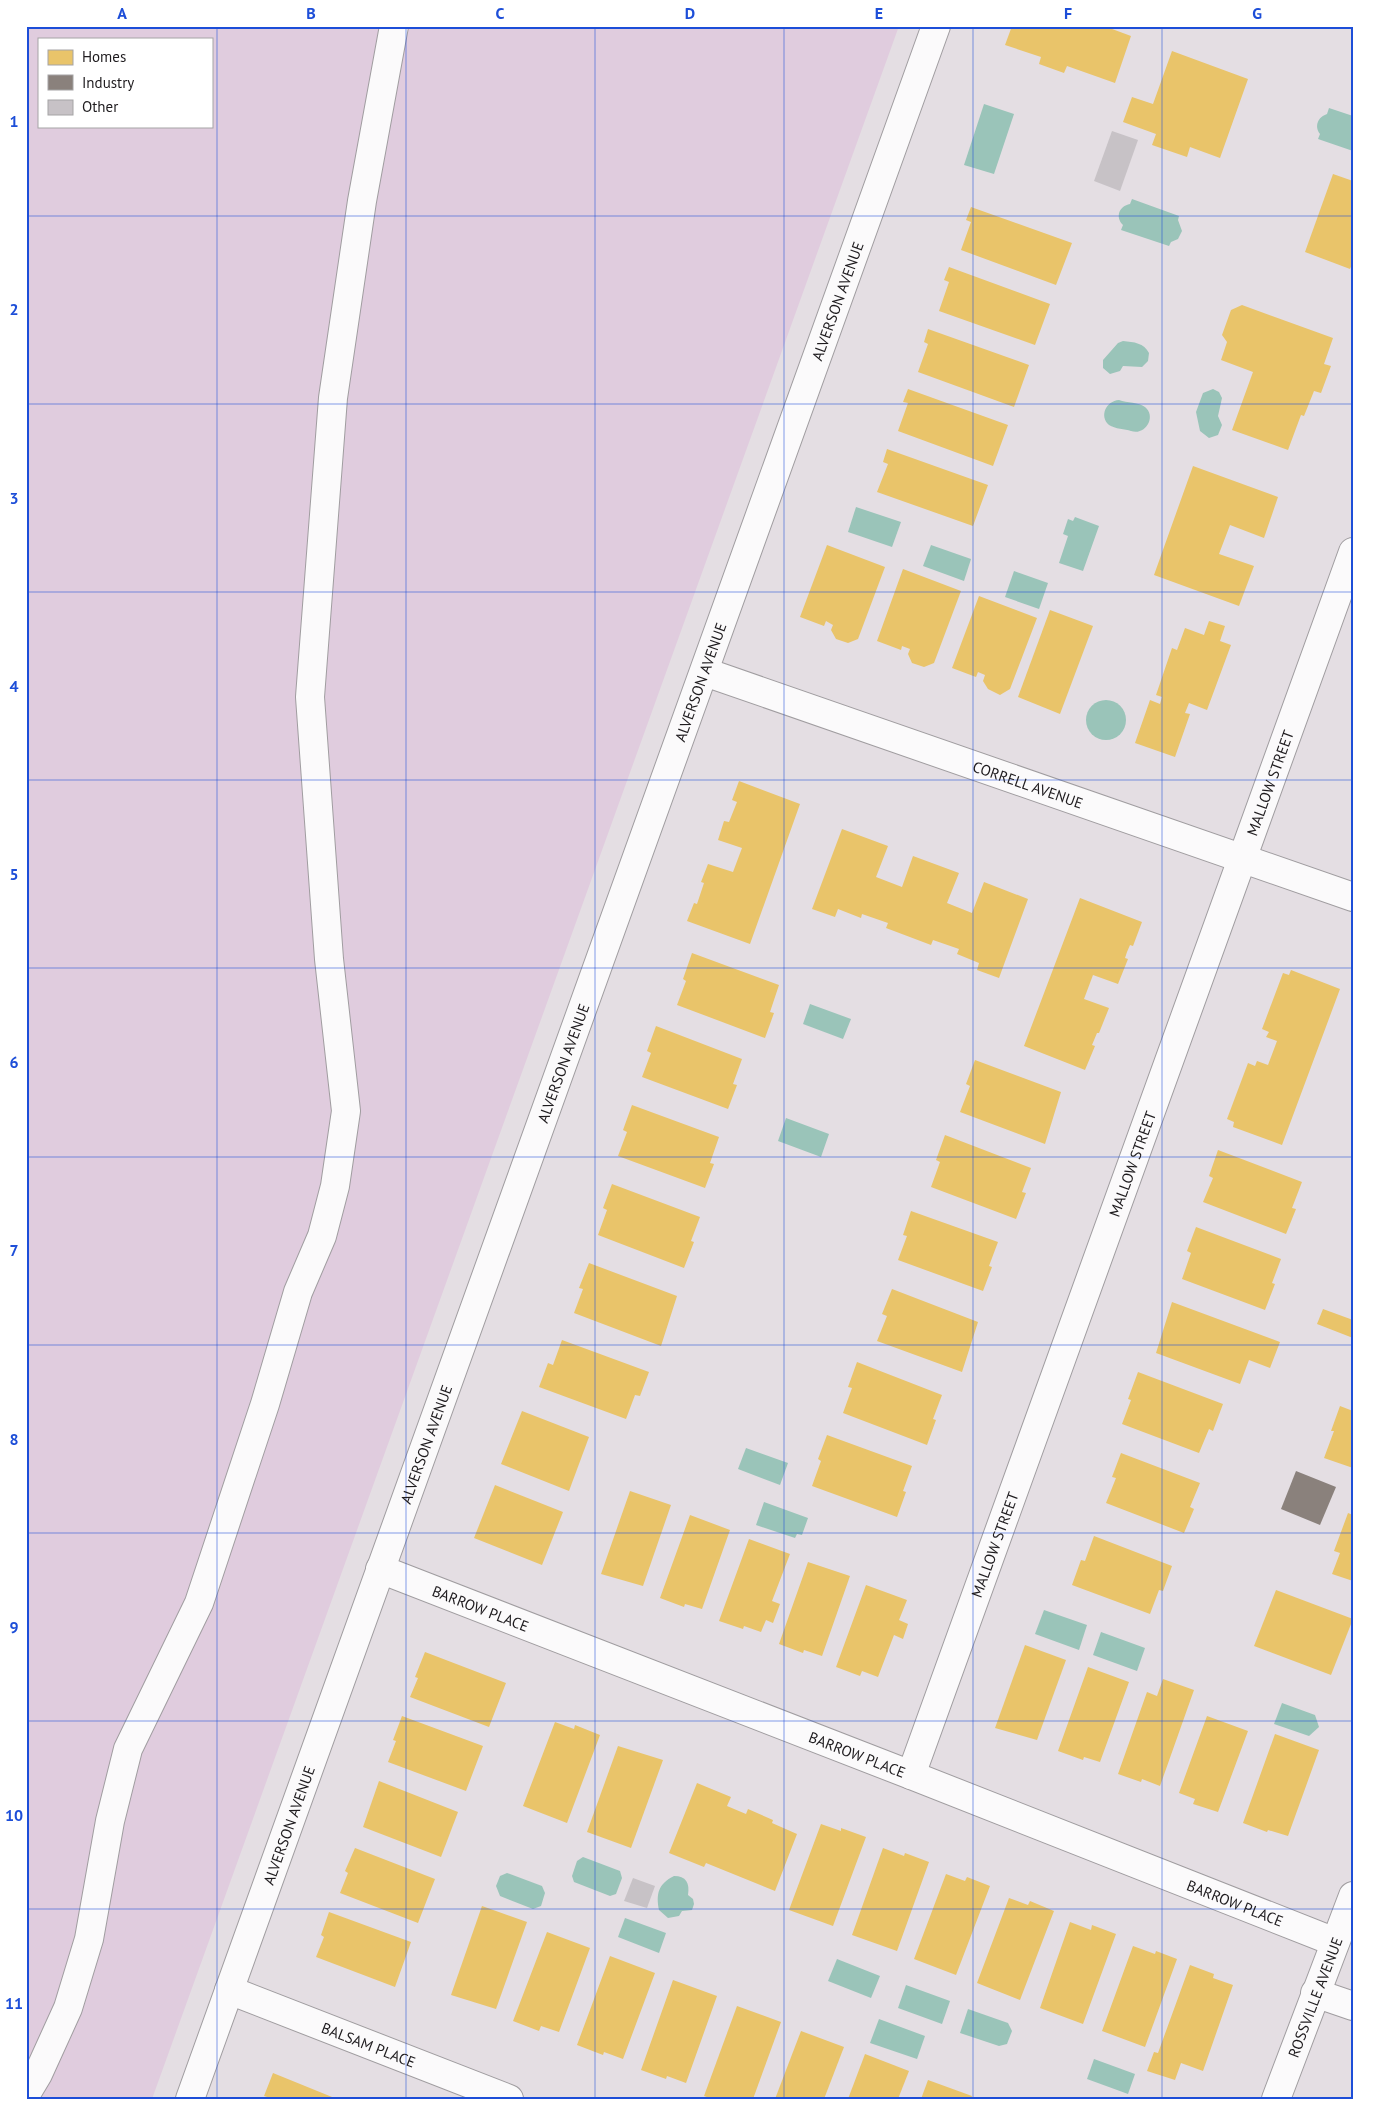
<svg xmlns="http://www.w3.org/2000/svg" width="1379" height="2125" viewBox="0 0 1379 2125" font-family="'PT Sans',sans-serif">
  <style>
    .green { fill: #e0ccde; fill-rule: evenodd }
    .water { fill: #9ac4b9 }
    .homes { fill: #e9c46a }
    .industry { fill: #8a817c }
    .building { fill: #c7c2c6 }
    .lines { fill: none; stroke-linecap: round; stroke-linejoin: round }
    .minor-casing { stroke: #a09da0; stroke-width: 30 }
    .minor { stroke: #fbfafb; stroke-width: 28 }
    .grid { fill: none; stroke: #1d4ed8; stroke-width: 1; stroke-opacity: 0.55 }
    .labels { text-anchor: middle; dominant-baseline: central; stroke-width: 5; stroke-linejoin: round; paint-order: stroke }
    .street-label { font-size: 15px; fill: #1e1b1e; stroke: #fff }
    .neatline { fill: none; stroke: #1d4ed8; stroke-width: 2 }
    .grid-label { font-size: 16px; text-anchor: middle; font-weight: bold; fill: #1d4ed8 }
  </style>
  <rect width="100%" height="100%" fill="#e4dee3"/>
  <path class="green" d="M26,26h873l-747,2073h-126zM39,39h172v87h-172z"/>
  <g class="water">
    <path d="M984,104l30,10 -20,60 -30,-9z"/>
    <path d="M1329,108l24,8v35l-35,-12 2,-5c-6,-8 -2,-17 7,-20z"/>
    <path d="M1132,199l47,17 -1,4 4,11 -4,8 -7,3 -2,4 -48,-16 2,-5c-8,-8 -4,-19 7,-21z"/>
    <path d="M1123,341c11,1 21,2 26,12l-1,8 -6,6 -19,-1 -3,5 -10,3 -7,-6v-8l15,-17z"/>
    <path d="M1213,389l6,3 3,6 -4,18 4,9 -4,10 -9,3 -9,-7 -4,-19 7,-19z"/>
    <path d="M1119,400c8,3 20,2 26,7 12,10 0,29 -14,24 -6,-2 -16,-2 -22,-6 -10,-9 -3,-24 10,-25z"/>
    <path d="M856,507l45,15 -9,25 -44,-15z"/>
    <path d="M1075,517l24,9 -16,45 -24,-8 9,-27 -5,-2 5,-15 5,2z"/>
    <path d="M931,545l40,14 -7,22 -41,-15z"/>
    <path d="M1014,571l34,12 -9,26 -34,-12z"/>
    <circle cx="1106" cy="720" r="20"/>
    <path d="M810,1004l41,15 -8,20 -40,-15z"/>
    <path d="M786,1118l43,16 -8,23 -43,-16z"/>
    <path d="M746,1448l42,15 -8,22 -42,-16z"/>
    <path d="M764,1502l44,16 -6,17 -5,-1 -2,4 -39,-13z"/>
    <path d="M1044,1610l43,15 -8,25 -44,-16z"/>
    <path d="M1101,1632l44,16 -8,23 -44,-16z"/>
    <path d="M1282,1703l33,12 4,12 -10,9 -35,-12z"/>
    <path d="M583,1857l37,14 2,7 -6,16 -6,2 -36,-14 -2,-6 5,-15z"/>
    <path d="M507,1873l35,13 3,7 -4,13 -8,3 -33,-13 -4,-10 4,-10z"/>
    <path d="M674,1876c12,0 16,7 14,19l5,4 1,5 -2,6 -10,1 -3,5 -11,2 -9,-8c-3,-16 -1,-26 15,-34z"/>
    <path d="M625,1918l41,15 -7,20 -41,-16z"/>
    <path d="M837,1959l43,17 -9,22 -43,-17z"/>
    <path d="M906,1985l44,16 -8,23 -44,-16z"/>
    <path d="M968,2009l40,14 4,8 -5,13 -8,2 -39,-13z"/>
    <path d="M879,2019l46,17 -8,23 -47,-16z"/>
    <path d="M1094,2059l41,15 -7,20 -41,-15z"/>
  </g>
  <g class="homes">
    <path d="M1012,26h92l27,10 -16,47 -48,-17 -3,7 -25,-9 2,-7 -36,-12z"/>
    <path d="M1172,51l76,28 -28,79 -30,-11 -3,10 -35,-12 4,-11 -33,-12 9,-25 21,7z"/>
    <path d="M1333,174l20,7v81l-3,7 -45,-17z"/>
    <path d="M971,207l101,36 -16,42 -95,-35 10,-28 -5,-2z"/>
    <path d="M949,267l101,37 -15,41 -96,-34 10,-29 -5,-2z"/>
    <path d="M1242,305l91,33 -9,26 7,2 -10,27 -7,-2 -10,25 -3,-1 -13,35 -56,-20 21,-58 -32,-12 6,-18 -5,-7 9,-25z"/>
    <path d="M928,329l101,36 -15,42 -96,-35 10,-28 -4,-2z"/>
    <path d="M908,389l100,36 -15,41 -95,-35 10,-28 -5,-1z"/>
    <path d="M887,449l101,36 -15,41 -96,-34 11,-28 -5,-2z"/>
    <path d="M1193,466l85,31 -14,41 -34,-13 -11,29 35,12 -15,40 -85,-31z"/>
    <path d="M827,545l58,22 -27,72 -10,4 -12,-4 -5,-9 2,-5 -7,-4 -2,5 -24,-9z"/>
    <path d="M903,569l58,22 -27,72 -10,4 -12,-4 -4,-9 2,-5 -8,-3 -1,4 -24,-9z"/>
    <path d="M979,596l58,22 -27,71 -10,6 -12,-6 -5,-8 2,-6 -7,-3 -2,5 -24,-9z"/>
    <path d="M1050,610l43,16 -33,88 -42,-17z"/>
    <path d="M1209,621l16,5 -5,15 11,4 -24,65 -18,-7 -4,10 5,1 -15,43 -40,-14 15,-43 10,4 2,-7 -6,-2 16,-47 5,2 8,-22 19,7z"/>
    <path d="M739,781l61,23 -50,140 -63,-23 7,-18 3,1 7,-21 -3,-1 7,-18 25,8 9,-24 -24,-8 6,-19 5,1 8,-20 -5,-2z"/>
    <path d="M842,829l46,17 -12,31 26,10 11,-31 46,17 -12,30 25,10 12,-31 44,17 -29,79 -22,-8 2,-7 -22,-9 2,-5 -26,-9 -2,5 -45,-17 2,-5 -26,-9 -1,4 -23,-9 -3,8 -23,-8z"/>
    <path d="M1080,898l62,24 -9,24 -3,-1 -3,7 -2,6 3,1 -10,25 -25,-9 -9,24 25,9 -10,25h-2l-5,12 3,1 -10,24 -61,-24z"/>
    <path d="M692,953l87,32 -9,27 4,1 -9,25 -88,-33 9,-24 -3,-2z"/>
    <path d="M1291,970l49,19 -58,156 -49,-18 1,-5 -7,-3 21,-56 7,3 2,-5 11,4 9,-24 -11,-4 3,-5 -7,-3 21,-56 6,2z"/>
    <path d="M656,1026l86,33 -9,25 4,1 -9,24 -86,-32 9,-24 -4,-2z"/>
    <path d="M975,1060l86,32 -16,52 -85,-32 10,-26 -4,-2z"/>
    <path d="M632,1105l87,32 -9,26 4,1 -9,24 -87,-32 9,-24 -4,-2z"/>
    <path d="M945,1135l86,33 -9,24 4,1 -10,26 -85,-32 9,-25 -4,-2z"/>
    <path d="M1218,1150l84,32 -10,26 4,1 -10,25 -83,-32 10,-24 -4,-2z"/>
    <path d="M612,1184l88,33 -9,24 3,1 -10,26 -86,-33 9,-25 -4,-2z"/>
    <path d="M911,1211l87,31 -9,24 3,1 -9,24 -85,-31 9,-24 -4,-1z"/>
    <path d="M1196,1227l85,32 -9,24 3,1 -10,26 -83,-31 9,-26 -4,-2z"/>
    <path d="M589,1263l88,33 -16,50 -87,-33 9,-24 -4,-1z"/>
    <path d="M892,1289l86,33 -16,50 -85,-31 10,-25 -5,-2z"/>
    <path d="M1172,1302l108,40 -10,26 -21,-8 -9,24 -84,-31z"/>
    <path d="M1323,1309l30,11v18l-36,-14z"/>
    <path d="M562,1340l87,32 -9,24 -5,-1 -9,24 -87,-32 9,-24 5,2z"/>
    <path d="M857,1362l85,33 -9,24 3,1 -9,25 -84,-32 9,-25 -4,-1z"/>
    <path d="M1138,1372l85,32 -10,27 -4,-2 -10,24 -77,-29 9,-24 -3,-1z"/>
    <path d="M1340,1406l13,5v57l-29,-10 10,-27h-3z"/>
    <path d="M522,1411l67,26 -20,54 -68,-27z"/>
    <path d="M827,1435l85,31 -9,25 3,1 -9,25 -85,-31 9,-25 -3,-2z"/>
    <path d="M1121,1453l79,30 -10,24 4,2 -10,24 -78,-30 10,-25 -4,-1z"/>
    <path d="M495,1485l68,27 -21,53 -68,-27z"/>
    <path d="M630,1491l41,14 -28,81 -42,-12z"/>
    <path d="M1348,1513l5,2v66l-21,-7 8,-21 -6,-2z"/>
    <path d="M690,1515l40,15 -28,79 -17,-5 -1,3 -24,-9z"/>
    <path d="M1094,1536l78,30 -9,25 -4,-1 -9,24 -78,-29 9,-25 4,1z"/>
    <path d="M749,1539l41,15 -18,47 8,3 -7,19 -7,-3 -5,12 -17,-6 -1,3 -24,-8z"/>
    <path d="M808,1562l42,14 -28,80 -18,-6 -1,3 -24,-9z"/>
    <path d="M866,1585l41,15 -8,20 9,4 -5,15 -9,-4 -16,42 -16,-6 -2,5 -24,-9z"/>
    <path d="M1276,1590l77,29 -22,56 -77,-29z"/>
    <path d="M1025,1645l41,15 -29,80 -42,-12z"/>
    <path d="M425,1652l81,31 -17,44 -79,-30 8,-19 -3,-1z"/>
    <path d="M1088,1667l41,15 -29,80 -16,-5 -1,3 -25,-9z"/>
    <path d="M1163,1679l31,11 -34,96 -18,-7 -1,3 -23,-8 29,-82 10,4z"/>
    <path d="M402,1716l81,30 -17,45 -78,-29 8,-21 -3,-1z"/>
    <path d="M1207,1716l41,15 -30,81 -25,-8 2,-5 -16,-6z"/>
    <path d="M555,1722l19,7 1,-4 25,10 -33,88 -44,-17z"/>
    <path d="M1275,1734l44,16 -31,86 -20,-6 -1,2 -24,-9z"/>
    <path d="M618,1746l45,14 -32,88 -44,-16z"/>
    <path d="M379,1781l79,31 -17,45 -78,-30z"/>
    <path d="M697,1783l34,14 -4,9 19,8 2,-5 25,11 -1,3 25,11 -22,57 -69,-28 -2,4 -35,-14z"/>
    <path d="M821,1824l20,7v-3l25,9 -33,89 -44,-16z"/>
    <path d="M355,1848l80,31 -17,44 -78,-30 8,-20 -3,-2z"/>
    <path d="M883,1848l21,8 1,-3 24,9 -32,89 -45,-16z"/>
    <path d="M946,1874l19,7 2,-4 23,9 -34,89 -42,-16z"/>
    <path d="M1009,1898l19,7 2,-4 24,10 -34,89 -43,-17z"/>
    <path d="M482,1906l45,16 -31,87 -45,-14z"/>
    <path d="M329,1912l82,30 -16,45 -79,-30 8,-20 -3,-2z"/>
    <path d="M1070,1922l21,8 1,-5 24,9 -33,90 -43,-16z"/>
    <path d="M547,1932l43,16 -31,84 -18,-6 -2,5 -26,-10z"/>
    <path d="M1133,1946l22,8 1,-3 21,8 -32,88 -43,-16z"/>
    <path d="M610,1956l45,17 -32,86 -19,-7 -1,3 -26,-10z"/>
    <path d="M1190,1965l24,9 -1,4 20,7 -30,86 -22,-8 -6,17 -28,-9 7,-19 4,1z"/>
    <path d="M673,1980l44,16 -31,87 -19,-7 -1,3 -25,-9z"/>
    <path d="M737,2006l44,16 -28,77h-41l-8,-3z"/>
    <path d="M801,2031l43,16 -20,52h-49z"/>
    <path d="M865,2054l44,17 -11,28h-50z"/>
    <path d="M273,2073l64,26h-71l1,-2 -3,-1z"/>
    <path d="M928,2080l44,16 -1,3h-50z"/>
  </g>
  <path class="industry" d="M1296,1471l40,16 -16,38 -39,-16z"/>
  <g class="building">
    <path d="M1112,131l26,9 -18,51 -26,-10z"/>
    <path d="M633,1878l22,8 -8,22 -23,-7z"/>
  </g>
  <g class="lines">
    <defs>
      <g id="minor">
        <path id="s1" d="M705,672l648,225"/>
        <path id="s2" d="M380,1569l531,206 424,167"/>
        <path id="s3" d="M911,1775l442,-1223"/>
        <path id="s4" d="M229,1990l280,109"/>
        <path d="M1315,1993l38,13"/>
        <path d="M26,2094l12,-20 30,-66 21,-69 21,-118 18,-72 71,-146 66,-199 33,-112 24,-56 13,-50 11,-75 -17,-152 -19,-262 23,-299 29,-197 32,-175"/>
        <path id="s5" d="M190,2099l746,-2073"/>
        <path id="s6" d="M1276,2099l77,-203"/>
      </g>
    </defs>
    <use href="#minor" class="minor-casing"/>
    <use href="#minor" class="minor"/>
  </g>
  <path class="grid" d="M217,26v2073M406,26v2073M595,26v2073M784,26v2073M973,26v2073M1162,26v2073M26,216h1327M26,404h1327M26,592h1327M26,780h1327M26,968h1327M26,1157h1327M26,1345h1327M26,1533h1327M26,1721h1327M26,1909h1327"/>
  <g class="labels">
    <g class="street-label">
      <text stroke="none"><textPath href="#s5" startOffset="1911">ALVERSON AVENUE</textPath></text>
      <text stroke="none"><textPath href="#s5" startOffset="1506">ALVERSON AVENUE</textPath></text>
      <text stroke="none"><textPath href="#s3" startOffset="1055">MALLOW STREET</textPath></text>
      <text stroke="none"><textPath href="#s1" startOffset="342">CORRELL AVENUE</textPath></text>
      <text stroke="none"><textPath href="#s5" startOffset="1101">ALVERSON AVENUE</textPath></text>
      <text stroke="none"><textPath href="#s3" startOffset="650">MALLOW STREET</textPath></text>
      <text stroke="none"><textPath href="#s5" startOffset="696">ALVERSON AVENUE</textPath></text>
      <text stroke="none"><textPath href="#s3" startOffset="245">MALLOW STREET</textPath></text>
      <text stroke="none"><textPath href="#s2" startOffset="108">BARROW PLACE</textPath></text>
      <text stroke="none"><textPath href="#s2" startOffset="512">BARROW PLACE</textPath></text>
      <text stroke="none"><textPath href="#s5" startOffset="291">ALVERSON AVENUE</textPath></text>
      <text stroke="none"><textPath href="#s2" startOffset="918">BARROW PLACE</textPath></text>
      <text stroke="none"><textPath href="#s6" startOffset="109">ROSSVILLE AVENUE</textPath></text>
      <text stroke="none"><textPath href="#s4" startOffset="150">BALSAM PLACE</textPath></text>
    </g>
  </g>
  <rect width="1379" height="2125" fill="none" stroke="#ffffff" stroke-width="55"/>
  <rect x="38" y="38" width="175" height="90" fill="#ffffff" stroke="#a5a4a5"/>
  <rect x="48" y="50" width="25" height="15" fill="#e9c46a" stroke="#a5a4a5"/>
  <text x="82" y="62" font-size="15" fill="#1e1b1e">Homes</text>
  <rect x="48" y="75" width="25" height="15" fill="#8a817c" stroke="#a5a4a5"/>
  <text x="82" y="88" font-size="15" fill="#1e1b1e">Industry</text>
  <rect x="48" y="100" width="25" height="15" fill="#c7c2c6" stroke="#a5a4a5"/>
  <text x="82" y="112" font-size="15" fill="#1e1b1e">Other</text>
  <rect x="28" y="28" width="1324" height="2070" class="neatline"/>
  <g class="grid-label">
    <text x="122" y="19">A</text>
    <text x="311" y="19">B</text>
    <text x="500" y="19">C</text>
    <text x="690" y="19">D</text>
    <text x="879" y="19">E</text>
    <text x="1068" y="19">F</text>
    <text x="1257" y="19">G</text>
    <text x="14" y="127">1</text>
    <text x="14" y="315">2</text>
    <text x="14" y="504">3</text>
    <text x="14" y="692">4</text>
    <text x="14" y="880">5</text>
    <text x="14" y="1068">6</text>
    <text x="14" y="1256">7</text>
    <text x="14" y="1445">8</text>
    <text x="14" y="1633">9</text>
    <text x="14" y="1821">10</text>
    <text x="14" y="2009">11</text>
  </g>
</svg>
